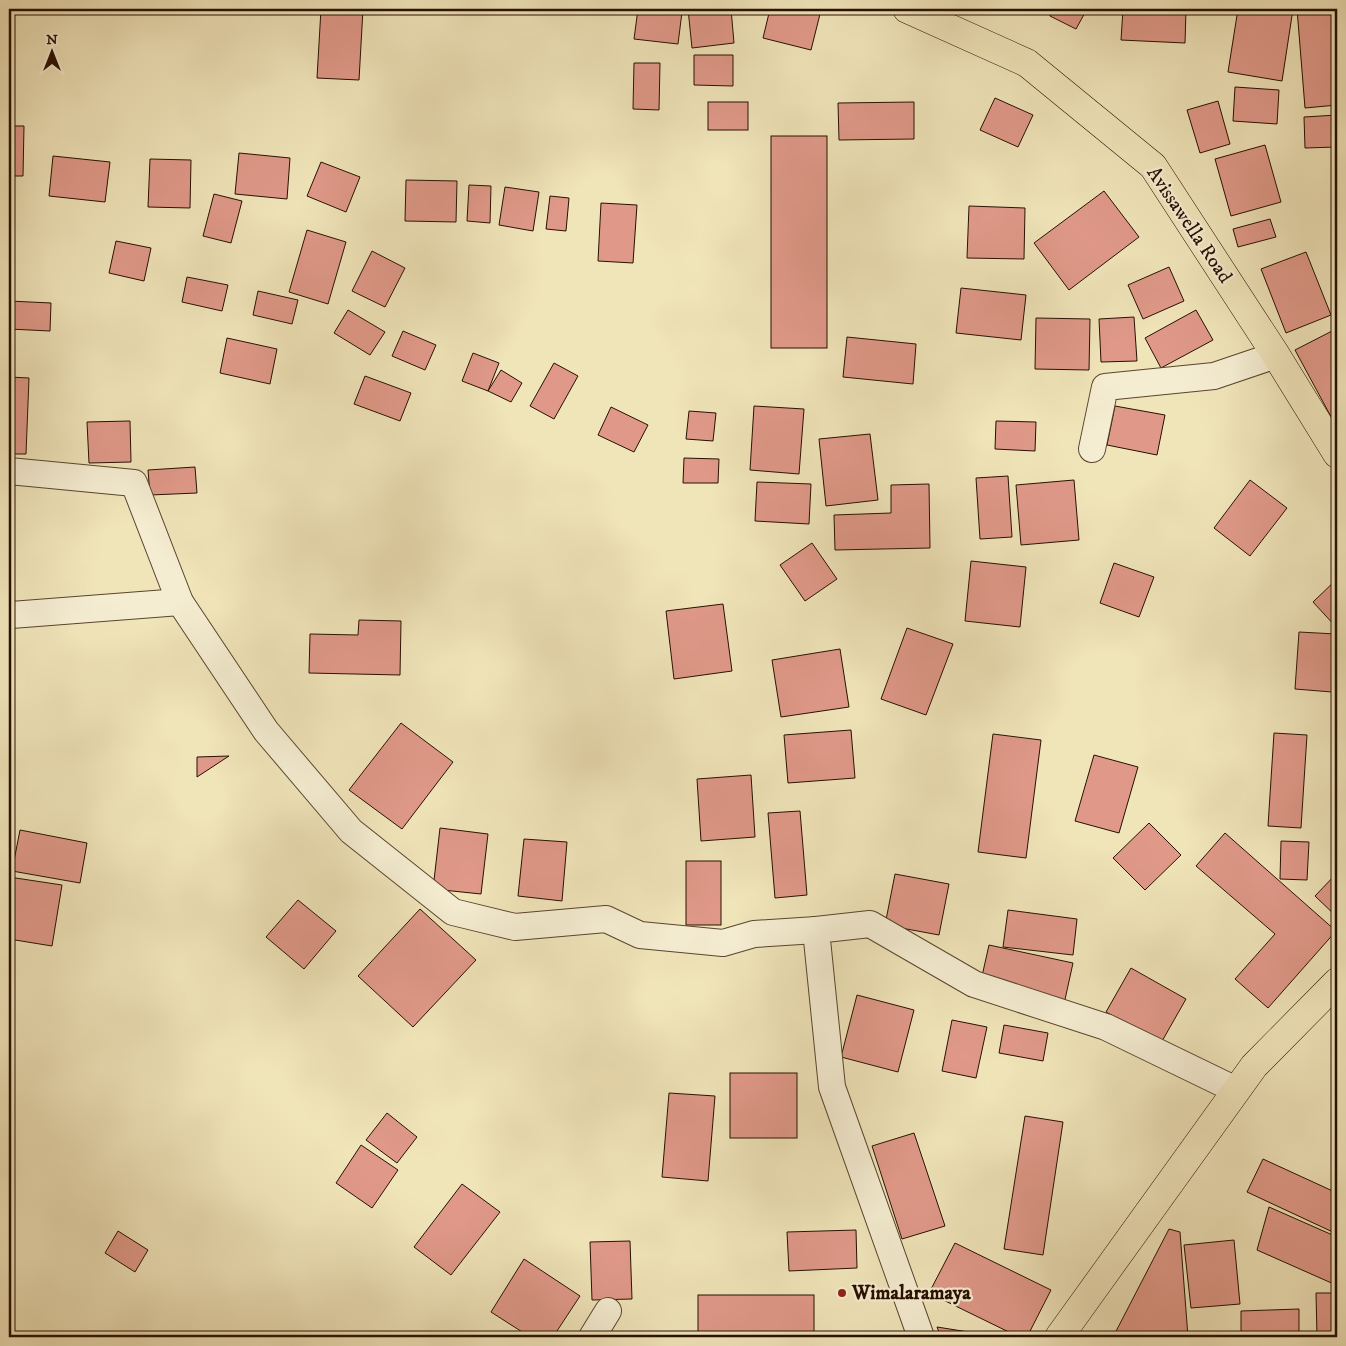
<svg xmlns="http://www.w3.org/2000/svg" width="1346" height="1346" viewBox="0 0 1346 1346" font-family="'IM FELL DW Pica',serif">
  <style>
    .building { fill: #e09989; stroke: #271000 }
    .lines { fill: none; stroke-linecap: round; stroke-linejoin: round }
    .minor-casing { stroke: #59452e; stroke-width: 28 }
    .primary-casing { stroke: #271000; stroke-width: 29 }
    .minor { stroke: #f5edd2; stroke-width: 26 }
    .primary { stroke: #f0e4b9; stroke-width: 28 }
    .poi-dot { fill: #8f2418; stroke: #f5edd2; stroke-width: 2 }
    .labels { text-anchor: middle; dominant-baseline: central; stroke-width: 4.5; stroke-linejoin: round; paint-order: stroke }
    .street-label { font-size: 20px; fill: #271000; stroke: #f5edd2 }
    .poi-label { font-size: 20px; font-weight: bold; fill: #271000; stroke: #f5edd2; text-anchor: start }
  </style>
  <rect width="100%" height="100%" fill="#f0e4b9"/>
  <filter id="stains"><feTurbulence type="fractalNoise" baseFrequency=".004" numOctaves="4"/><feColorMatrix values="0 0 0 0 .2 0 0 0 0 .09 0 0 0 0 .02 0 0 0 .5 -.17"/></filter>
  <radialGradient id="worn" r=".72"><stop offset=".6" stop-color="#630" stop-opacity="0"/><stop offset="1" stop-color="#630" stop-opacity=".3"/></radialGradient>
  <g class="building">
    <path d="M321,9h42l-4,71 -42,-2z"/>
    <path d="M475,9h33l-1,5z"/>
    <path d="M638,9h18l26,3 -4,32 -44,-5z"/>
    <path d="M688,9h43l3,34 -42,5z"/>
    <path d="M770,9h31l19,5 -9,36 -48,-12z"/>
    <path d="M1051,9h36l-11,20 -26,-13z"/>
    <path d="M1123,9h63l-1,34 -64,-3z"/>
    <path d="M1238,9h55l-11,72 -54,-9z"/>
    <path d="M1297,9h40v96l-32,3z"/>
    <path d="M694,55h39v31l-39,-1z"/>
    <path d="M634,63h26l-1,47 -26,-1z"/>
    <path d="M1235,87l44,3 -2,34 -44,-3z"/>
    <path d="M995,98l38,17 -15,32 -38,-17z"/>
    <path d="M1218,101l12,43 -30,9 -13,-43z"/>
    <rect x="708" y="102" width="40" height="28"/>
    <path d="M914,102v37l-75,1 -1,-37z"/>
    <path d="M1337,115v32l-32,1 -1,-31z"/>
    <path d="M9,126h15l-1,50h-14z"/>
    <rect x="771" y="136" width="56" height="212"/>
    <path d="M1265,145l16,57 -50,14 -16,-57z"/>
    <path d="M239,153l51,5 -3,41 -52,-5z"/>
    <path d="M53,156l57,6 -5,40 -56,-6z"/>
    <path d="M150,159l41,1 -1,48 -42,-1z"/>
    <path d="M321,162l39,15 -14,35 -39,-16z"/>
    <path d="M406,180l51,1 -1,41 -51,-1z"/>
    <path d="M469,185l22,1 -1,37 -23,-2z"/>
    <path d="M505,187l34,5 -6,39 -34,-6z"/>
    <path d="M1104,191l35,46 -70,53 -35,-47z"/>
    <path d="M214,194l28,7 -11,42 -28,-7z"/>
    <path d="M550,196l19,2 -3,33 -20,-2z"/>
    <path d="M601,203l36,2 -4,58 -35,-2z"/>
    <path d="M969,206l56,2 -1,51 -57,-1z"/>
    <path d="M1270,219l6,18 -38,10 -5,-18z"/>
    <path d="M307,230l39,12 -18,62 -39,-12z"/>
    <path d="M116,241l35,7 -7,33 -35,-8z"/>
    <path d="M372,251l33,17 -20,39 -33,-16z"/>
    <path d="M1306,252l25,63 -45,18 -25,-64z"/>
    <path d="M1169,267l15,34 -41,18 -15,-34z"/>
    <path d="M187,277l41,8 -6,26 -40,-9z"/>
    <path d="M961,288l65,7 -5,45 -65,-7z"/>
    <path d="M258,291l40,9 -6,24 -39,-9z"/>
    <path d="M9,301l42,2 -1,28 -41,-2z"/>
    <path d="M348,310l37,22 -15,23 -36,-22z"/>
    <path d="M1196,310l17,30 -52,28 -16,-30z"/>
    <path d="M1134,317l3,44 -36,1 -2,-43z"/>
    <path d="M1036,318l54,1 -1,51 -54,-1z"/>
    <path d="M1334,330l3,6v90h-1l-41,-76z"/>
    <path d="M403,331l33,14 -11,25 -33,-14z"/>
    <path d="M847,337l69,7 -3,40 -70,-7z"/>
    <path d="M227,338l50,11 -7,35 -50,-11z"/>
    <path d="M473,353l26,10 -11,28 -26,-10z"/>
    <path d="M554,363l24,13 -24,43 -24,-13z"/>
    <path d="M501,370l21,13 -11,19 -23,-11z"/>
    <path d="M365,376l46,17 -11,28 -46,-17z"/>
    <path d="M9,377l20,1 -3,76h-17z"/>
    <path d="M754,406l50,3 -5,65 -49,-4z"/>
    <path d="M1115,406l50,9 -8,40 -50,-10z"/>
    <path d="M611,407l37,18 -14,27 -36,-17z"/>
    <path d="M689,411l27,2 -3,28 -27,-2z"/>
    <path d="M130,421l1,41 -42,1 -2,-41z"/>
    <path d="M996,421l40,1 -1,29 -40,-2z"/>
    <path d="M870,434l8,66 -52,6 -7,-67z"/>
    <path d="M684,458l35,1 -1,24h-35z"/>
    <path d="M195,467l2,26 -47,2 -2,-25z"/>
    <path d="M1008,476l4,61 -32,2 -4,-61z"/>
    <path d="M1074,480l5,60 -58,5 -5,-60z"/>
    <path d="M1250,480l37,28 -37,48 -36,-28z"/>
    <path d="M757,482l54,2 -2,40 -54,-3z"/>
    <path d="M929,484l1,64 -95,2 -1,-35 57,-2v-28z"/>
    <path d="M812,543l25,36 -32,22 -25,-36z"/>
    <path d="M971,561l55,6 -6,60 -55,-6z"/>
    <path d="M1114,563l40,14 -15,40 -39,-14z"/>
    <path d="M1337,579v49l-24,-26z"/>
    <path d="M723,604l9,67 -58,8 -8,-68z"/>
    <path d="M359,620l42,1 -1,54 -91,-2 1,-39 48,1z"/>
    <path d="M907,628l46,16 -27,71 -45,-16z"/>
    <path d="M1299,632l37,2 -4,58 -37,-3z"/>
    <path d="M840,649l9,58 -68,10 -9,-57z"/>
    <path d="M401,723l52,39 -51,67 -53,-39z"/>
    <path d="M851,730l4,48 -67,5 -4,-48z"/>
    <path d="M1274,733l33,2 -6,93 -33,-2z"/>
    <path d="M993,734l48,6 -15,118 -48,-6z"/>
    <path d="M1094,755l44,12 -19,66 -44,-12z"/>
    <path d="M229,756l-32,21v-20z"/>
    <path d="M751,775l4,62 -54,4 -4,-62z"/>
    <path d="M800,811l7,84 -32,3 -7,-85z"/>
    <path d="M1149,823l32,32 -36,35 -32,-32z"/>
    <path d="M440,828l48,6 -7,60 -48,-5z"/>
    <path d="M20,830l67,13 -7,40 -68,-12z"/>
    <path d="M1225,833l111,98 -68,77 -33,-29 40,-45 -79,-68z"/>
    <path d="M524,839l43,3 -5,59 -44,-5z"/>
    <path d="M1281,841l28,1 -2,38 -27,-1z"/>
    <rect x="686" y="861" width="35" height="64"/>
    <path d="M1337,873v44l-22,-21z"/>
    <path d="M895,874l54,10 -10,51 -54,-10z"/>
    <path d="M9,877l53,8 -10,61 -43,-7z"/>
    <path d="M298,900l38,31 -32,38 -38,-32z"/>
    <path d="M420,909l56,51 -63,67 -55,-51z"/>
    <path d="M1008,910l69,9 -4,36 -70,-8z"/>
    <path d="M989,945l84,18 -9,41 -84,-19z"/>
    <path d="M1131,968l55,31 -25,44 -55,-31z"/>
    <path d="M857,995l57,15 -16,62 -57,-15z"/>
    <path d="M952,1020l35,7 -11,51 -34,-7z"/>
    <path d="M1004,1025l44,8 -5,28 -44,-8z"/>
    <rect x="730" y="1073" width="67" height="65"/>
    <path d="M669,1093l46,3 -7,85 -46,-4z"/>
    <path d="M387,1113l30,24 -20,26 -31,-23z"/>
    <path d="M1025,1116l38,6 -20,133 -39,-6z"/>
    <path d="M914,1133l31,93 -43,13 -30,-93z"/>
    <path d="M361,1145l37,25 -26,38 -36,-25z"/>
    <path d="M1263,1159l74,34v41l-90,-42z"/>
    <path d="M462,1184l38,28 -49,63 -37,-28z"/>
    <path d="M1269,1207l68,30v44l-1,4 -79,-35z"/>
    <path d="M1169,1229l11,3 8,105h-75z"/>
    <path d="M856,1230l1,38 -68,3 -2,-39z"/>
    <path d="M118,1231l30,19 -13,22 -30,-19z"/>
    <path d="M1234,1240l6,64 -49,4 -7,-63z"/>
    <path d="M630,1241l2,58 -40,1 -2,-58z"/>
    <path d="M955,1243l96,47 -24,47h-8l-90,-44z"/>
    <path d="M524,1259l56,37 -27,41h-23l-39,-25z"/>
    <path d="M1316,1293h21v44h-20z"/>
    <rect x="698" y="1295" width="116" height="42"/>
    <path d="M1299,1309v28h-58v-26z"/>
    <path d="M937,1327l38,6 2,4h-36z"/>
    <path d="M490,1332l10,5h-14z"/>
  </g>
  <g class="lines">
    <defs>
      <g id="minor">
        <path d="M1092,449l13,-62 109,-11 62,-21"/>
        <path d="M9,471l125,12 46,119 86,129 85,100 102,81 62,15 91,-8 34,16 83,8 31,-9 62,-4"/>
        <path d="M11,615l169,-13"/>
        <path d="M592,1337l16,-26"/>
        <path d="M921,1337l-89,-250 -16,-157 54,-6 104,60 132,43 130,63"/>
      </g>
      <g id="primary">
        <path d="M907,9l120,54 126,103 123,189 61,99"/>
        <path d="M1059,1337l195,-271 83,-84"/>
      </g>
    </defs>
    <use href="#minor" class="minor-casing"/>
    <use href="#primary" class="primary-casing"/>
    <use href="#minor" class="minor"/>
    <use href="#primary" class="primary"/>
  </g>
  <circle class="poi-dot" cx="842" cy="1293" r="5"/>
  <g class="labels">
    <g class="street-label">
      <text transform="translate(1189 225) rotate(56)">Avissawella Road</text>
    </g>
    <g class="poi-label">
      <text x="852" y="1293">Wimalaramaya</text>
    </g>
  </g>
  <rect width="1346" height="1346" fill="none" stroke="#f0e4b9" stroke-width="30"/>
  <rect x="10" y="10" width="1326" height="1326" fill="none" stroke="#271000" stroke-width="2.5"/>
  <rect x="15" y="15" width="1316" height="1316" fill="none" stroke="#271000"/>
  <g transform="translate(52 52)" stroke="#f5edd2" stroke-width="4" paint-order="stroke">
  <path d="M0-4L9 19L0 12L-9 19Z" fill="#271000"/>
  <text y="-8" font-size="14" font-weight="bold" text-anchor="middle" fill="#271000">N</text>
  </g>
  <rect width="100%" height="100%" filter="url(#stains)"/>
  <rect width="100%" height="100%" fill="url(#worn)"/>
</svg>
